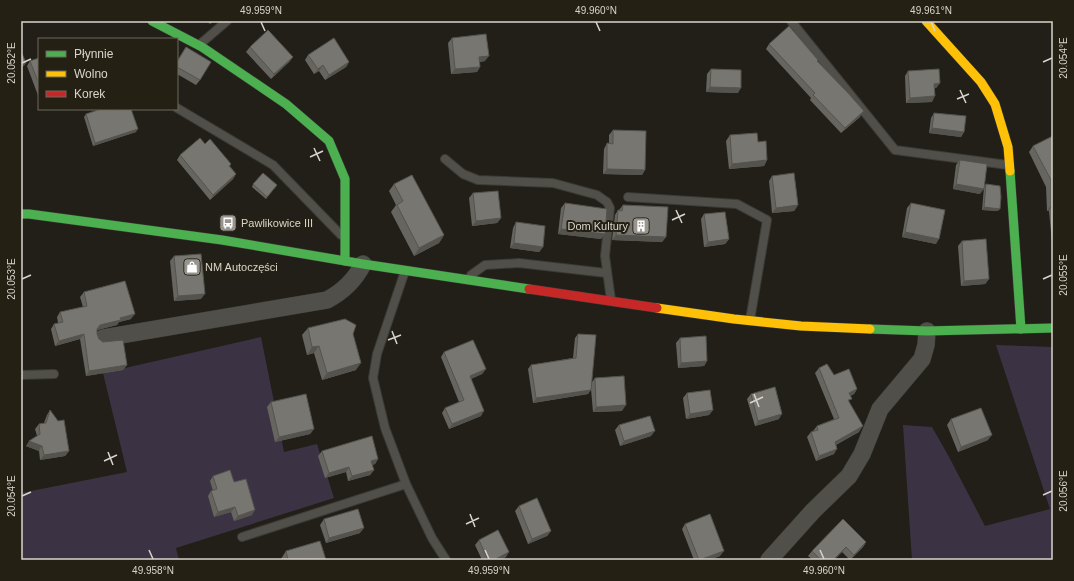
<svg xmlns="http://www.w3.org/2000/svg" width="1074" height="581" viewBox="0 0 1074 581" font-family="Arial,sans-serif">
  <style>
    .green { fill: #3b3344 }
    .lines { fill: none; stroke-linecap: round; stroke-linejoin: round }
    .lane-casing { stroke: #3b3a34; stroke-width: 10 }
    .street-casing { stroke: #3b3a34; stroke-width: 18 }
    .fast-casing { stroke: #3b3a34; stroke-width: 10 }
    .slow-casing { stroke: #3b3a34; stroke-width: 10 }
    .jam-casing { stroke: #3b3a34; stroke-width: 10 }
    .lane { stroke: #514f49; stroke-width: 8 }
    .street { stroke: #514f49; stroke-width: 17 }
    .fast { stroke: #4caf50; stroke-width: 9 }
    .slow { stroke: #ffc107; stroke-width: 9 }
    .jam { stroke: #c62828; stroke-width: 9 }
    .wall { fill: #676560 }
    .shaded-wall { fill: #54534e }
    .building { fill: #787670; stroke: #54534e }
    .ticks { fill: none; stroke: #d8d5cd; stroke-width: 1.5 }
    .labels { text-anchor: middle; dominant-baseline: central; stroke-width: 4; stroke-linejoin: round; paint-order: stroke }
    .poi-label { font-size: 11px; fill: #d8d5cd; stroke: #252014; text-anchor: start }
    .neatline { fill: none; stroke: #d8d5cd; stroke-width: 1.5 }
    .ticks-label { font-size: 10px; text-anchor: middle; fill: #d8d5cd }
  </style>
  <rect width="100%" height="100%" fill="#211f18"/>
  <g class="green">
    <path d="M261,337l23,115 33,-8 17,54 -158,50 3,12h-158v-67l106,-21 -24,-99z"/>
    <path d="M996,345l57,2v213h-141l-9,-135 29,2 16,28 37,71 65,-17z"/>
  </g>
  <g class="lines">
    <defs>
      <g id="lane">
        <path d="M791,21l104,129 113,15"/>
        <path d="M199,45l28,-24"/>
        <path d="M177,108l96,57 68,70"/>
        <path d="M445,159l18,15 15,6 75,3 44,12 10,7 3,6 -5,48 6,44"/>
        <path d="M628,197l109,7 30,16 -17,100"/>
        <path d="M405,271l-28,83 -4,24 12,50 21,56 26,54 14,22"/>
        <path d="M471,275l14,-10 34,-2 87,10"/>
        <path d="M21,375l33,-1"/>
        <path d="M242,537l164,-53"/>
      </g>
      <g id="street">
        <path d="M103,338l224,-38c17,-9 28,-20 36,-36"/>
        <path d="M769,560l44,-49 36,-35 13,-22 18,-45 42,-50 4,-14 1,-14"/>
      </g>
      <g id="fast">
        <path d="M152,21l50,26 84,57 43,37 16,38v82"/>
        <path d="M1010,171l11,158"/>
        <path d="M21,214h8l193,26 141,24 166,25"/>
        <path d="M870,329l57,2 126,-3"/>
      </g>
      <g id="slow">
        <path d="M926,21l55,61 14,22 13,43 2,24"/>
        <path d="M657,308l77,11 67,7 69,3"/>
      </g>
      <path id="jam" d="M529,289l128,19"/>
    </defs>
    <use href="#lane" class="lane-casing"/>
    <use href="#street" class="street-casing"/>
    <use href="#fast" class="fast-casing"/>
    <use href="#slow" class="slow-casing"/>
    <use href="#jam" class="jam-casing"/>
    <use href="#lane" class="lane"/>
    <use href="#street" class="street"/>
    <use href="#fast" class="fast"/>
    <use href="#slow" class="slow"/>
    <use href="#jam" class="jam"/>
  </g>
  <g class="wall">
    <path d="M207,21h7l-4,3z"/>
    <path d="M452,38l33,23 -5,1v5l-3,5 -26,2 -3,-31z"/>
    <path d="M769,44l48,17 43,56 -19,16 -31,-33 1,-2 -45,-49z"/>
    <path d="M186,47l14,33 -4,5 -19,-11v-13z"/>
    <path d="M250,47l43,10 -4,5 -18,17 -25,-27z"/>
    <path d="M308,55l41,7 -3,5 -21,13 -6,-9 -5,3 -9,-14z"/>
    <path d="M39,58v40l-12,-32 3,-5z"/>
    <path d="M711,69l27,24 -32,-1 1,-18z"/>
    <path d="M908,71l32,12 -4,5h-1l-3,14 -26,1 -1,-27z"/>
    <path d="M934,113l30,19 -3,5 -32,-4 2,-15z"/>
    <path d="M86,114l50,18 -43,14 -9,-29z"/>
    <path d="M613,130l32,40 -3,5 -39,-1 1,-25 3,-6 2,1v-9z"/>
    <path d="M730,135l28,7 9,18 -3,6 -35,3 -3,-28z"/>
    <path d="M1053,136v117l-4,-42h-2l-1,-24 -17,-35 4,-6z"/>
    <path d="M205,144l26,20 -1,2 6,8 -3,5 -23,21 -33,-40 3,-5z"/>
    <path d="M960,160l20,34 -27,-5 3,-24z"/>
    <path d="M772,176l26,29 -4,6 -22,2 -3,-32z"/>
    <path d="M253,184l24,1 -11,14 -14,-12z"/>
    <path d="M394,184l50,51 -5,8 -25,13 -23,-44 5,-7 -7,-14z"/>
    <path d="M986,184l12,27 -16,-1 2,-23z"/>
    <path d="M473,193l28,25 -4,5 -25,3 -3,-28z"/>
    <path d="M565,203l36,36 -43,-5 3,-26z"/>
    <path d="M911,203l25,41 -34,-7 5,-29z"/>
    <path d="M623,205l43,32 -4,5 -50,-2 3,-25 3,-5h1z"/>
    <path d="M704,214l25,25 -4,5 -21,3 -3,-28z"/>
    <path d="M516,222l27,25 -4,5 -29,-4 3,-20z"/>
    <path d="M962,241l27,38 -4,5 -24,2 -3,-40z"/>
    <path d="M174,256l27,43 -27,2 -4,-40z"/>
    <path d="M84,292l47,27 -12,3 -2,3 -20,5v4l2,5 28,26 -4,5 -37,6 -6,-37 -25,7 -4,-17 3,-5 4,-1 -1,-6 3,-5 23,-5 -3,-10z"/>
    <path d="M308,328l45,6 3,36 -34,10 -8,-27 -7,2 -5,-20z"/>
    <path d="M578,334l14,48 3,-4 27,33 -29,1 -2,-23 -3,5 -55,9 -5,-34 3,-4 42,-7 2,-20z"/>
    <path d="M680,338l27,23 -3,5 -26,2 -2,-25z"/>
    <path d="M444,352l42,17 -4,5 -11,5 10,37 -32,13 -7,-16 3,-5 14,-6 -18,-45z"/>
    <path d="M819,368l15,7 23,14 -3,5 -4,2 -1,6 10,30 -23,13 -2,9 -18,7 -9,-24 4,-5 2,-1 4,-5 17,-7 -19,-46z"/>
    <path d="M687,393l26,17 -4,5 -23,4 -3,-21z"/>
    <path d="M751,394l28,25 -24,7 -8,-27z"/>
    <path d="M271,402l43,27 -4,5 -35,8 -8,-35z"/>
    <path d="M50,410l19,41 -4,5 -25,4 -1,-9 -13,-5 11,-10 -2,-7 4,-5 5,-1 3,-8z"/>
    <path d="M951,419l37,21 -30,12 -11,-27z"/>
    <path d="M619,425l32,11 -31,10 -5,-16z"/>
    <path d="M322,451l56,8 -3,5 -3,1 2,5 -4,5 -22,6 -2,-9 -21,6 -7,-22z"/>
    <path d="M213,476l21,6 18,33 -18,6 -3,-9 -17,5 -6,-21 3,-5h2l-3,-10z"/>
    <path d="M519,506l32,25 -4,5 -19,8 -13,-33z"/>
    <path d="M324,519l36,14 -34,10 -6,-18z"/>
    <path d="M685,524l35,32 -10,4h-16l-12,-31z"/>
    <path d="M479,540l27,17 -6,3h-18l-7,-15z"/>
    <path d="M866,542l-3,5 -13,13 -8,-8 -8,8h-21l-5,-4 4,-5z"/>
    <path d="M286,551l40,9h-45v-1z"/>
  </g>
  <g class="shaded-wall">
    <path d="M489,56l-4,5 -9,1 3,-5z"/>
    <path d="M293,57l-4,5 -18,17 3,-5z"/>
    <path d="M349,62l-3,5 -21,13 4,-5z"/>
    <path d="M26,63l-2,3 -3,1v-2z"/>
    <path d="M323,65l-4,6 -5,3 4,-5z"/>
    <path d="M480,67l-3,5 -26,2 4,-5z"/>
    <path d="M940,83l-4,5 -5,1 3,-5z"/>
    <path d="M710,87l31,1 -3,5 -32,-1z"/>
    <path d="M935,96l-3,6 -26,1 4,-5z"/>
    <path d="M864,111l-4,6 -19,16 4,-5z"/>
    <path d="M932,128l32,4 -3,5 -32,-4z"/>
    <path d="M138,129l-2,3 -43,14 2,-3z"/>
    <path d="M767,160l-3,6 -35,3 3,-5z"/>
    <path d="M607,169l38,1 -3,5 -39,-1z"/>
    <path d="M236,174l-3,5 -23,21 3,-5z"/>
    <path d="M956,184l28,5 -4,5 -27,-5z"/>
    <path d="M798,205l-4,6 -22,2 4,-5z"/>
    <path d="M1051,205h2l-4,6h-2z"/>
    <path d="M984,207l16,2 -2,2 -16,-1z"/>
    <path d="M501,218l-4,5 -25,3 4,-5z"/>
    <path d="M561,229l44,5 -4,5 -43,-5z"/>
    <path d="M905,232l34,7 -3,5 -34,-7z"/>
    <path d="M444,235l-5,8 -25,13 5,-8z"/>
    <path d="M616,235l50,2 -4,5 -50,-2z"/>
    <path d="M729,239l-4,5 -21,3 4,-5z"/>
    <path d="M514,243l29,4 -4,5 -29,-4z"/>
    <path d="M989,279l-4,5 -24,2 3,-5z"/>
    <path d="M205,294l-4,5 -27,2 4,-5z"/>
    <path d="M135,314l-4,5 -12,3 -2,3 -20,5 3,-5 20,-7z"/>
    <path d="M84,334l-4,5 -25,7 4,-5z"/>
    <path d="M319,346l-5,7 -7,2 5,-8z"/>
    <path d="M707,361l-3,5 -26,2 3,-5z"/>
    <path d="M361,363l-5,7 -34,10 5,-7z"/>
    <path d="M127,365l-4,5 -37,6 3,-5z"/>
    <path d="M486,369l-4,5 -16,7 4,-5z"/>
    <path d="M857,389l-3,5 -8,4 3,-5z"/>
    <path d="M591,390l-3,4 -55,9 3,-5z"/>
    <path d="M626,405l-4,6 -29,1 3,-5z"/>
    <path d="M713,410l-4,5 -23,4 4,-5z"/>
    <path d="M484,411l-3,5 -32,13 3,-5z"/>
    <path d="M782,414l-3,5 -24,7 3,-5z"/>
    <path d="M863,426l-4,6 -28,15 4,-5z"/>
    <path d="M314,429l-4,5 -35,8 4,-5z"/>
    <path d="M655,431l-4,5 -31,10 4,-5z"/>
    <path d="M992,435l-4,5 -30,12 3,-5z"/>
    <path d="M29,441l13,5 -3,5 -13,-5z"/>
    <path d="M837,449l-3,5 -18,7 3,-5z"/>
    <path d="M69,451l-4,5 -25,4 4,-5z"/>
    <path d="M378,459l-3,5 -7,2 3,-5z"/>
    <path d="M349,467l-3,5 -21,6 4,-5z"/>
    <path d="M374,470l-4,5 -22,6 4,-5z"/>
    <path d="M235,507l-4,5 -17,5 4,-5z"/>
    <path d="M255,510l-3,5 -18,6 4,-5z"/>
    <path d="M364,528l-4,5 -34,10 3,-5z"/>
    <path d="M551,531l-4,5 -19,8 4,-5z"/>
    <path d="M866,542l-3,5 -13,13 4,-5z"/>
    <path d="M846,547l-4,5 -8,8h-1z"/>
    <path d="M724,551l-4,5 -10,4h-9z"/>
    <path d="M509,552l-3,5 -6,3h-6z"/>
  </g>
  <g class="building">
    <path d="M789,26l29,34 -1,1 31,32 16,18 -19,17 -32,-33 2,-2 -46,-49z"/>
    <path d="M268,30l25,27 -19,17 -24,-27z"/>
    <path d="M486,34l3,22 -10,1 1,10 -25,2 -3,-31z"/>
    <path d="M334,38l15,24 -20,13 -6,-10 -5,4 -10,-14z"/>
    <path d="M186,47l25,15 -11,18 -23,-13v-5z"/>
    <path d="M21,51l5,12 -5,2z"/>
    <path d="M39,58v26l-9,-23z"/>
    <path d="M711,69l30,1v18l-31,-1z"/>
    <path d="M939,69l1,14 -6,1 1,12 -25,2 -2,-27z"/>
    <path d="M101,109h12v1l2,-1h16l7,20 -43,14 -9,-29z"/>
    <path d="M934,113l32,3 -2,16 -32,-4z"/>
    <path d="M613,130l33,1 -1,39 -38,-1v-26l6,1z"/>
    <path d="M757,133l1,9 8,-1 1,19 -35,4 -2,-29z"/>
    <path d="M1053,136v69h-2v-25l-18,-34z"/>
    <path d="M200,138l5,6 5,-5 21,25 -2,2 7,8 -23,21 -33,-40z"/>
    <path d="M960,160l27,4 -3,25 -28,-5z"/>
    <path d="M263,173l14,12 -10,12 -14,-13z"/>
    <path d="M794,173l4,32 -22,3 -4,-32z"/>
    <path d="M412,175l32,60 -25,13 -22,-43 6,-4 -9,-17z"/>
    <path d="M986,184l14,2 1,11 -1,12 -16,-2z"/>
    <path d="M498,191l3,27 -25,3 -3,-28z"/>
    <path d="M565,203l42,6 -2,25 -44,-5z"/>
    <path d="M911,203l34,7 -6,29 -34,-7z"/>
    <path d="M623,205l45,2 -2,30 -50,-2 2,-25 4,1z"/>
    <path d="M725,212l4,27 -21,3 -4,-28z"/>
    <path d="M516,222l29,4 -2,21 -29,-4z"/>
    <path d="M986,239l3,40 -25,2 -2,-40z"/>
    <path d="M201,254l4,40 -27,2 -4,-40z"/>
    <path d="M125,281l10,33 -15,4 1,2 -21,5 -3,4v5l2,5 4,3 20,-2 4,25 -38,6 -5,-37 -25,7 -5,-17 9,-2 -3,-10 27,-6 -3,-14z"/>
    <path d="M345,319l11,6 -3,9 8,29 -34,10 -8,-27 -7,1 -4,-19z"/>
    <path d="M578,334l18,1 -5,55 -55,8 -5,-33 45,-7z"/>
    <path d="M706,336l1,25 -26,2 -1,-25z"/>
    <path d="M473,340l13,29 -16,7 14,35 -32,13 -7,-16 19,-8 -20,-48z"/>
    <path d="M827,364l7,11 15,-6 8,20 -8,4 3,6 -4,1 15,26 -28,16 2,7 -18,7 -8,-24 7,-2 -1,-4 22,-8 -20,-50z"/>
    <path d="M624,376l2,29 -30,2 -1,-29z"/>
    <path d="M775,387l7,27 -24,7 -7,-27z"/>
    <path d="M710,390l3,20 -23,4 -3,-21z"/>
    <path d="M306,394l8,35 -35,8 -8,-35z"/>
    <path d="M981,408l11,27 -31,12 -10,-28z"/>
    <path d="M50,410l8,11 6,-1 5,31 -25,4 -2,-9 -13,-5 11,-7 -1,-10 7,-1z"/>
    <path d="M650,416l5,15 -31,10 -5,-16z"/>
    <path d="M372,436l6,23 -7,2 3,9 -22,6 -3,-9 -20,6 -7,-22z"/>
    <path d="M230,470l4,12 12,-3 9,31 -17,6 -3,-9 -17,5 -7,-21 6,-2 -4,-13z"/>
    <path d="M537,498l14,33 -19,8 -13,-33z"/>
    <path d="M358,509l6,19 -35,10 -5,-19z"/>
    <path d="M710,514l14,37 -25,9 -14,-36z"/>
    <path d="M843,519l23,23 -12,13 -8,-8 -13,13h-12l-9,-9z"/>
    <path d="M498,530l11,22 -15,8h-6l-9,-20z"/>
    <path d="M320,541l6,19h-38l-2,-9z"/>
  </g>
  <path class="ticks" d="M261,22l4,9M596,22l4,9M931,22l4,9M1043,62l9,-4M22,63l9,-4M960,90l6,13M957,99l12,-5M314,148l6,13M310,157l13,-6M676,210l6,13M672,220l13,-6M22,279l9,-4M1043,279l9,-4M392,331l5,13M388,340l13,-5M754,394l5,13M750,403l13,-6M108,452l5,13M104,461l13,-6M1043,495l9,-4M22,496l9,-4M470,514l5,13M466,524l13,-6M149,550l4,9M485,550l4,9M820,550l4,9"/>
  <defs>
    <symbol id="bus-square" viewBox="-11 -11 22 22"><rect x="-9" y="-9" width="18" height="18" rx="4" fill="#98958e" stroke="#252014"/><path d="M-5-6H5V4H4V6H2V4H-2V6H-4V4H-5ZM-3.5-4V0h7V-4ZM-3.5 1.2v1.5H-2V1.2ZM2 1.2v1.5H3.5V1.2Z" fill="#fff"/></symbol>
    <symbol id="building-square" viewBox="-11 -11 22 22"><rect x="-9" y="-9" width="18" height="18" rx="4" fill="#98958e" stroke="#252014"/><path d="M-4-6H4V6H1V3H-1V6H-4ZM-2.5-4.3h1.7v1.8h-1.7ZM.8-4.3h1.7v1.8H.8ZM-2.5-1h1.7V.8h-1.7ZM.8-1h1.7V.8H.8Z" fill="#fff"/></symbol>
    <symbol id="shop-square" viewBox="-11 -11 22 22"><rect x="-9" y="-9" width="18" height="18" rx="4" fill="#98958e" stroke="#252014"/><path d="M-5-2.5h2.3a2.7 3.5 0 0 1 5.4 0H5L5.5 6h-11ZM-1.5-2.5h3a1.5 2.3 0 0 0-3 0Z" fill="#fff"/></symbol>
  </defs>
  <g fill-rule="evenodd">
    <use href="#bus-square" x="218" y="213" width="20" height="20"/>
    <use href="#building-square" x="631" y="216" width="20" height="20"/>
    <use href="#shop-square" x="182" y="257" width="20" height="20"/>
  </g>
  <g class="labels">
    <g class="poi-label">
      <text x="241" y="223">Pawlikowice III</text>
      <text x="628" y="226" text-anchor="end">Dom Kultury</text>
      <text x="205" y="267">NM Autoczęści</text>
    </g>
  </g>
  <rect width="1074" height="581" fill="none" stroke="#252014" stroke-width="44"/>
  <rect x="38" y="38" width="140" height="72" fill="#252014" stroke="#6d685e"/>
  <rect x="46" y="51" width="20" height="6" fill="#4caf50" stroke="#6d685e"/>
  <text x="74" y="58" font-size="12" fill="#d8d5cd">Płynnie</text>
  <rect x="46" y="71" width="20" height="6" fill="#ffc107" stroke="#6d685e"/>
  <text x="74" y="78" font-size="12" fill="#d8d5cd">Wolno</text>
  <rect x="46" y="91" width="20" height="6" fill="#c62828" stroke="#6d685e"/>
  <text x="74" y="98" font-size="12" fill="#d8d5cd">Korek</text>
  <rect x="22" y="22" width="1030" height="537" class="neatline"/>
  <g class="ticks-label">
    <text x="261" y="14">49.959°N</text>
    <text x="596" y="14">49.960°N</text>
    <text x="931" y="14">49.961°N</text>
    <text transform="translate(1063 58) rotate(-90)" y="4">20.054°E</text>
    <text transform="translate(11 63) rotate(-90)" y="4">20.052°E</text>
    <text transform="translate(1063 275) rotate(-90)" y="4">20.055°E</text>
    <text transform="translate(11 279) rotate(-90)" y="4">20.053°E</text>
    <text transform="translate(1063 491) rotate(-90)" y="4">20.056°E</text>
    <text transform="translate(11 496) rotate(-90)" y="4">20.054°E</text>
    <text x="153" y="574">49.958°N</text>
    <text x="489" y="574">49.959°N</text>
    <text x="824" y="574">49.960°N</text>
  </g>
</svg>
